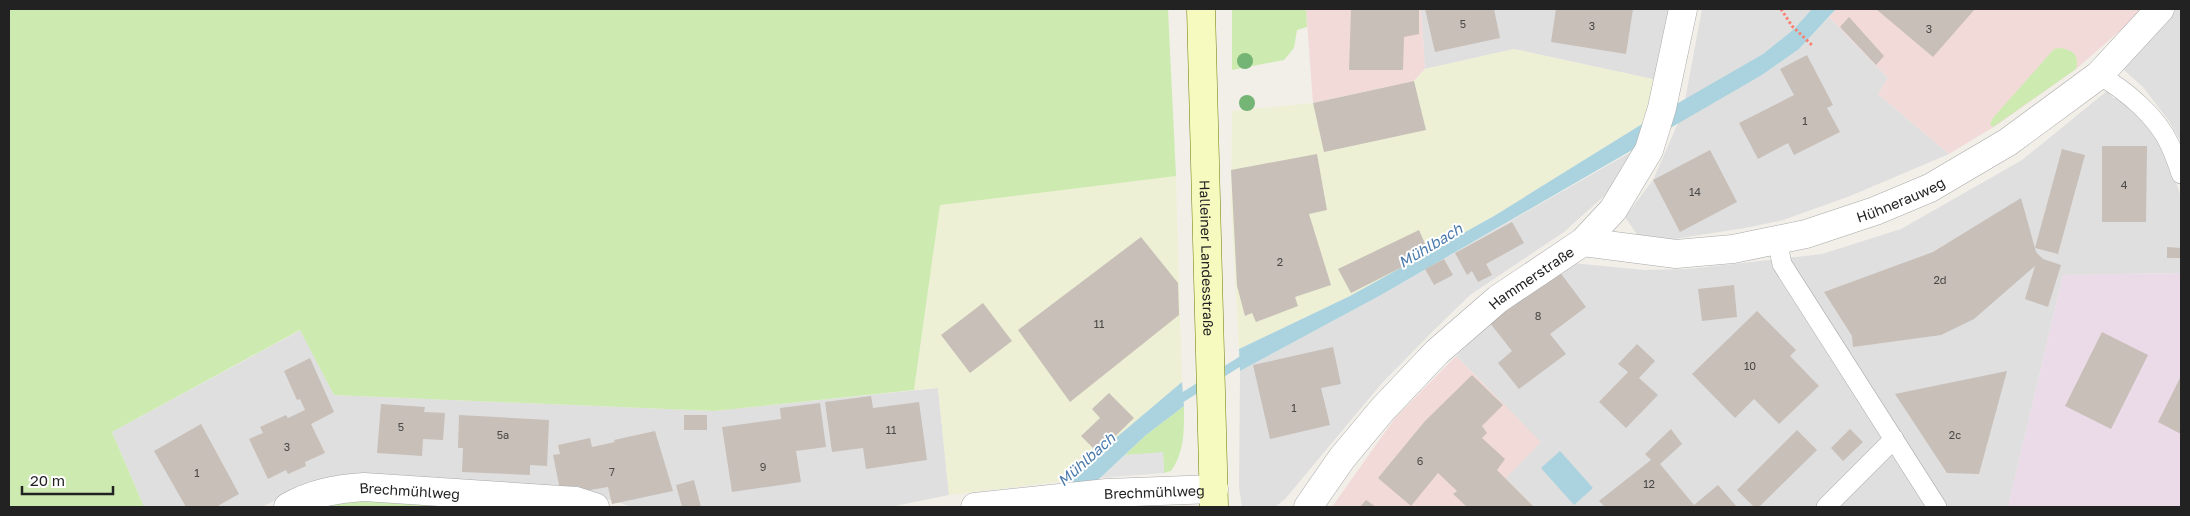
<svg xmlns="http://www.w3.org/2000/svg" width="2190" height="516" viewBox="0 0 2190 516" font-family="'Golos Text',sans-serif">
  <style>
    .residential { fill: #e0dfdf }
    .commercial { fill: #f2dad9 }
    .industrial { fill: #ebdbe8 }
    .farmland { fill: #eef0d5 }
    .grass { fill: #cdebb0 }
    .parking { fill: #e2e2e2 }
    .water { fill: #aad3df }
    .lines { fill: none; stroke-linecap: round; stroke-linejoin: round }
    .stream { stroke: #aad3df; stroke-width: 9 }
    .building { fill: #c7bfb8 }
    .service-casing { stroke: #a9a9a9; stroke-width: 20 }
    .minor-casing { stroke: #a9a9a9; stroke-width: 29 }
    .tertiary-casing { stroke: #a9a9a9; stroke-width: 29 }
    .secondary-casing { stroke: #707d05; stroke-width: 29 }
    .path { stroke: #fa8072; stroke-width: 3; stroke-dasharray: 2.5 2.5; stroke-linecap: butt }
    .service { stroke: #fff; stroke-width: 19 }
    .minor { stroke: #fff; stroke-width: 28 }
    .tertiary { stroke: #fff; stroke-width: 28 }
    .secondary { stroke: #f7fabf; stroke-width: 28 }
    .tree { fill: #74b475 }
    .labels { text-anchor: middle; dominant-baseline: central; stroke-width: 4; stroke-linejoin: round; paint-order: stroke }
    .number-label { font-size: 11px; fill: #4b4948 }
    .street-label { font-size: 14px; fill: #222; stroke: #fff }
    .water-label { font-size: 15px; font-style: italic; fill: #4a7aab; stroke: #fff }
  </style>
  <rect width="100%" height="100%" fill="#f2efe9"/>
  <g class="residential">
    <path d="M1421,9h249l-13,71 -143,-31 -89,20z"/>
    <path d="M1702,9h110l-18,20 -31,25 -78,46z"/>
    <path d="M2176,9h5v133l-12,-21 -26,-34 -20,-18z"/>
    <path d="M1829,17l59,61 -10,16 71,60 -99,42 -67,24 -38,8 -71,11h-34l-15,-22 28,-37 25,-57 84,-48 37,-26z"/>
    <path d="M2107,91l6,7 10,1 23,22 22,38 13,38v76l-118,2 -55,232h-474l-29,-29 35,-36 -84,-86 35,-36 81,-57 72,7 44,-1 134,-15 79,-25 121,-69z"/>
    <path d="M1638,148l-34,48 -40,36 -94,63 -40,39 -48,49 -97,116 -10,8h-33l-3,-20 1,-116 141,-76z"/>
    <path d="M301,330l33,65 380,16 224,-23 11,107 -59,12h-257l-36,-11 -301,-6 -34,17h-118l-32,-75z"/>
  </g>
  <g class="commercial">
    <path d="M1306,9h115l4,60 -11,12 -101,22z"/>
    <path d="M1836,9h309l-69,60 -79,56 -48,29 -71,-60 10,-16 -59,-61z"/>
    <path d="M1456,356l85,86 -35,36 28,29h-202l63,-89z"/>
  </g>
  <path class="industrial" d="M2181,273v234h-173l55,-232z"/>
  <g class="farmland">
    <path d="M1514,49l143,31 -10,41 -153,95 -144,80 -111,53 -8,-144 1,-94 81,-8 101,-22 11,-12z"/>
    <path d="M1176,176l6,206 -117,99 -116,14 -11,-107 -24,2 26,-186z"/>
  </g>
  <g class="grass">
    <path d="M9,9h1159l8,167 -236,29 -26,185 -200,21 -380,-16 -34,-65 -188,102 32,75h-135z"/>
    <path d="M1232,9h74l1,18 -10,3 -3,18 -10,12 -52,10z"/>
    <path d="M2061,48c12,2 19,8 15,21l-83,58 -3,-3 3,-6 61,-69z"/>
    <path d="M1184,406c0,24 1,45 -13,65l-7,2 -1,-20 -38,2 21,-20z"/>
    <path d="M361,496l153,11h-202z"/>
  </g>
  <path class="parking" d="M1163,452l1,21 -64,5 25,-23z"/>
  <g class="water">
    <path d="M1812,9h24l-37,40 -37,26 -381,220 -141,76 -1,-22 111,-53 144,-80 153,-95 116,-67 31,-25z"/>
    <path d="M1182,382l2,24 -38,29 -46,43 -38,29h-28z"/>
    <path d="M1560,451l33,37 -19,17 -33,-37z"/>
  </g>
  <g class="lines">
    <path class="stream" d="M1175,402l74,-46"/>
  </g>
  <g class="building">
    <path d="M1351,9h68v25l-15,3 -1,33h-54z"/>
    <path d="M1425,9h69l6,29 -65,14z"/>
    <path d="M1556,9h77l-7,45 -75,-12z"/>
    <path d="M1876,9h99l-42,48z"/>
    <path d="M1849,17l35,39 -8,9 -36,-38z"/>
    <path d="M1807,55l26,50 -6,3 13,24 -46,23 -6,-12 -30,16 -19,-36 55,-28 -14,-26z"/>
    <path d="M1414,81l12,49 -102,22 -11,-49z"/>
    <path d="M2102,146h45l-1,76h-44z"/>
    <path d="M2062,149l23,6 -27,99 -23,-6z"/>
    <path d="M1710,150l27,52 -57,30 -27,-52z"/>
    <path d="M1317,154l10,56 -18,4 22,71 -36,12 3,9 -42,16 -4,-9 -7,3 -8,-30 -6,-116z"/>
    <path d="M2021,198l15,54 7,7 18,6 -13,42 -23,-8 10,-33 -61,53 -33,16 -88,12 -1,-11 -28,-44 109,-40z"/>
    <path d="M1512,222l12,21 -38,21 6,11 -14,7 -6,-11 -5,4 -12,-22z"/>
    <path d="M1419,230l7,16 -16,7 4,8 -63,32 -13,-24z"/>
    <path d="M1141,237l37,46 1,32 -109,87 -52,-72z"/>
    <path d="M2167,247l14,1v10h-14z"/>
    <path d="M1444,259l9,16 -19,10 -9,-16z"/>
    <path d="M1559,271l27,36 -36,27 16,20 -47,35 -21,-26 14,-12 -22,-28z"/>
    <path d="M1734,285l3,32 -35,4 -4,-32z"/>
    <path d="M983,303l29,38 -42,32 -29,-38z"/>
    <path d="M1757,311l39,39 -6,6 29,30 -40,38 -25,-25 -19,19 -43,-44z"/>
    <path d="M2102,332l46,23 -37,74 -46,-23z"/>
    <path d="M1637,344l18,17 -16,17 19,17 -32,33 -27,-26 29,-30 -10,-8z"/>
    <path d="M1333,347l8,37 -20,4 9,37 -60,14 -17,-74z"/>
    <path d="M310,358l24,54 -23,12 14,29 -20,9 1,4 -18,8 -2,-4 -18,9 -19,-40 14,-6 -3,-6 26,-12 2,3 17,-8 -5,-11 -3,1 -13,-29z"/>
    <path d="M2007,371l-28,103 -32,-1 -52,-79z"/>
    <path d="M1472,375l31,30 -21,21 5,7 -5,5 23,21 -8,11 37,37h-67l-14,-13 4,-3 -19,-18 -27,33 -33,-28 47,-57z"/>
    <path d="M2181,376v58l-23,-12z"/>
    <path d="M1109,393l25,25 -36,35 -17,-17 19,-18 -8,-9z"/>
    <path d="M871,396l2,12 46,-6 8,58 -61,9 -3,-21 -31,4 -7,-50z"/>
    <path d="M820,403l6,44 -30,4 5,31 -69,10 -10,-65 59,-8 -1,-11z"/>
    <path d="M381,404l44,3 -1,5 21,1 -2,27 -20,-1 -1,17 -45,-3z"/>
    <path d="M459,415l90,5 -2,46 -17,-1v10l-68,-3 1,-24h-5z"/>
    <rect x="684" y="415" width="23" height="15"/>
    <path d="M201,424l38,70 -23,13h-30l-32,-56z"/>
    <path d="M1671,429l11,15 -22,20 34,41 24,-20 19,22h-132l-6,-6 52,-41 -6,-6z"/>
    <path d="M1850,429l13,13 -20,19 -12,-13z"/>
    <path d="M1797,430l20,20 -58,57h-5l-17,-17z"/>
    <path d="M655,431l18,60 -61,13 -4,-17 -29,5v-6l-19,4 -7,-35 7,-1 -2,-9 32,-7 2,9 23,-5 -1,-2z"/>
    <path d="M694,480l7,27h-19l-6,-22z"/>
    <path d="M1366,500l10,7h-16z"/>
  </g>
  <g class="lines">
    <defs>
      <g id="service">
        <path d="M2099,75c26,15 58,41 71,70 4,9 8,19 11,29"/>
        <path d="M1777,240l5,24 155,243"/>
        <path d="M1826,507l68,-68"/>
      </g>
      <g id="minor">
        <path id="s1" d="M1583,242l93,12 57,-5 73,-15 69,-23 55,-23 78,-46 91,-67 61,-66"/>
        <path id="s2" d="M288,507c24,-14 48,-18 76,-20l212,14 19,6"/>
        <path id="s3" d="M975,507l132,-14 107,-4"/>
      </g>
      <g id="tertiary">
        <path id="s4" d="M1308,507l34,-49 40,-48 55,-58 61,-53 85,-57 30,-32 36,-60 13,-42 21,-99"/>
      </g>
      <g id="secondary">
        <path id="s5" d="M1201,9l13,498"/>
      </g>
    </defs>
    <use href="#service" class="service-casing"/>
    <use href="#minor" class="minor-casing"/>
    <use href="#tertiary" class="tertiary-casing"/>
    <use href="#secondary" class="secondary-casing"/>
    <path class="path" d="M1781,9l11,17 21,20"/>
    <use href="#service" class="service"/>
    <use href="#minor" class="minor"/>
    <use href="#tertiary" class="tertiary"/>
    <use href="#secondary" class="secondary"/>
  </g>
  <g class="tree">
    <circle cx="1245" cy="61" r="8"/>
    <circle cx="1247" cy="103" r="8"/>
  </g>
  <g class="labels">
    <g class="number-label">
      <text x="1463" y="23">5</text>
      <text x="1592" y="25">3</text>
      <text x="1929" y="28">3</text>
      <text x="1805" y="120">1</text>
      <text x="2124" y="184">4</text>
      <text x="1695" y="191">14</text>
      <text x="1280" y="261">2</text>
      <text x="1940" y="279">2d</text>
      <text x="1538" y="315">8</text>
      <text x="1099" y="323">11</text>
      <text x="1750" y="365">10</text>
      <text x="1294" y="407">1</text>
      <text x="401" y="426">5</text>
      <text x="891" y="429">11</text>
      <text x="503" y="434">5a</text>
      <text x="1955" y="434">2c</text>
      <text x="287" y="446">3</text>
      <text x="1420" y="460">6</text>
      <text x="763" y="466">9</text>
      <text x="612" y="471">7</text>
      <text x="197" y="472">1</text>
      <text x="1649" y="483">12</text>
    </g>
    <g class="street-label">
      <text stroke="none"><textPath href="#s1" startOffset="326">Hühnerauweg</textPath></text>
      <text stroke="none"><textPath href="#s5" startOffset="249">Halleiner Landesstraße</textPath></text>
      <text stroke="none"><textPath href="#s4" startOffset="322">Hammerstraße</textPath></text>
      <text stroke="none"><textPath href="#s2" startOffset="125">Brechmühlweg</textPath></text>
      <text stroke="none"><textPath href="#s3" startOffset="180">Brechmühlweg</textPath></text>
    </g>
    <g class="water-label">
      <text transform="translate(1430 245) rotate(-31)">Mühlbach</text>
      <text transform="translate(1086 459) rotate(-42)">Mühlbach</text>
    </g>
  </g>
  <rect width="2190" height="516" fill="none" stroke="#222222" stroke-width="20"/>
  <path d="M22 486v8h91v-8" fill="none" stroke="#222222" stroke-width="2.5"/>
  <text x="30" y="486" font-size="15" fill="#222222" stroke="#ffffff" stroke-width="4" paint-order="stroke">20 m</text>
</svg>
